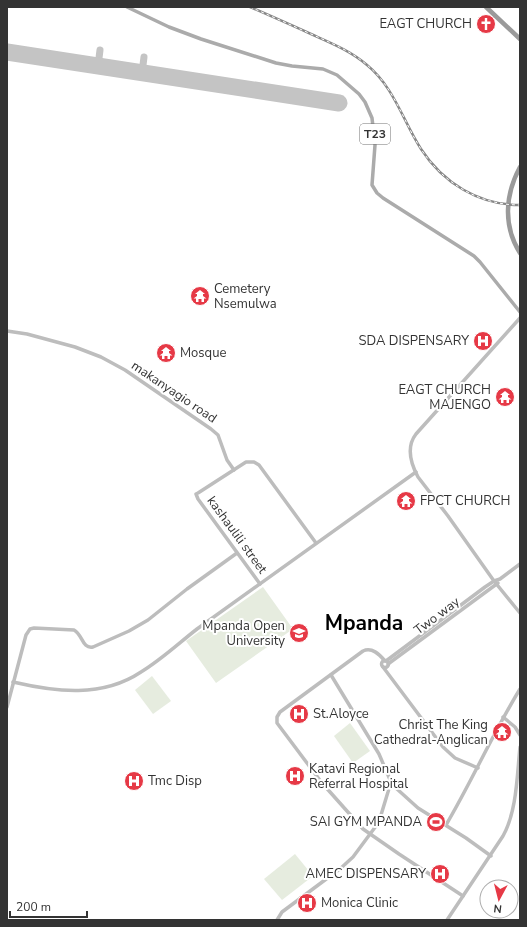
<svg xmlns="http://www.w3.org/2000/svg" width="527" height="927" viewBox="0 0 527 927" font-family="'Nunito Sans',sans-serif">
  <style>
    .green { fill: #e6ecdf }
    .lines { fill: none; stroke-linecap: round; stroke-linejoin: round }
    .taxiway { stroke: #c4c4c4; stroke-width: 7 }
    .runway { stroke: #c4c4c4; stroke-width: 17 }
    .secondary { stroke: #bdbdbd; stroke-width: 3.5 }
    .primary { stroke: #ababab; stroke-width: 3.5 }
    .highway { stroke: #9a9a9a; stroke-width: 4.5 }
    .rail-casing { stroke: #888; stroke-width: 2.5 }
    .rail { stroke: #fff; stroke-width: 1; stroke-dasharray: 3; stroke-linecap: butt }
    .labels { text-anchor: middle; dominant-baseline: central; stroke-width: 4; stroke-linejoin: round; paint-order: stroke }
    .shield { fill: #fff; stroke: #707070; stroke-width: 1 }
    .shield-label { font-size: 12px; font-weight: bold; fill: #333 }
    .poi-label { font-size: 13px; fill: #333; stroke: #fff; text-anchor: end }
    .street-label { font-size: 13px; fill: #333; stroke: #fff }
    .town-label { font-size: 21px; font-weight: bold; fill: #000; stroke: #fff }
  </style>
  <rect width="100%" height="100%" fill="#fff"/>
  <g class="green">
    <path d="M263,587l30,42 -77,54 -30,-42z"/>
    <path d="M152,676l19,25 -18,13 -18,-24z"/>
    <path d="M350,723l20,28 -17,12 -19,-27z"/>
    <path d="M295,854l18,22 -31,24 -18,-21z"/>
  </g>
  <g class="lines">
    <g class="taxiway">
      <path d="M98,66l2,-16"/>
      <path d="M142,73l2,-16"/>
    </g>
    <path class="runway" d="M7,52l332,51"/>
    <g class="secondary">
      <path d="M520,318l-104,116c-10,13 -5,30 2,43l30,39 46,65 26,32"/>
      <path d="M7,331l20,3 48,13 26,10 24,13 86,59 7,6 9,25 7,10"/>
      <path d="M260,584l-62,-85 -2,-5 2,-1 48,-31h8l5,3 57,78"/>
      <circle cx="385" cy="664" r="3.5"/>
      <path d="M385,661c-6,-7 -13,-14 -22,-10l-83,61 -3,5v6l45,60 41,46 36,25 64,42"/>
      <path d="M386,661l99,-74 9,-6 6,-2 20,-15"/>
      <path d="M388,664l110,-81"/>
      <path d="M383,667l60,80 12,11 23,10"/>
      <path d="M331,675l48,79 12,28 6,7 21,19 48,30 25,18"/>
      <path d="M13,682c43,10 89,16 128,-10 20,-12 38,-29 56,-43l219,-157"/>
      <path d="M7,707l19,-72 4,-6 4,-1 40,2c9,5 8,19 19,17l36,-16 19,-11 39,-31 50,-36"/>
      <path d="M503,717l12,10 5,8"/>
      <path d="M446,825c26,-44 47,-92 74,-136"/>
      <path d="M277,920l5,-8 59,-44 12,-11 23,-31 5,-11 10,-33"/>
      <path d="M447,920l56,-84c14,-25 14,-61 17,-89"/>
    </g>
    <path class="primary" d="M127,7l42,20 32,12 75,24 16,3 31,3 14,6 22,19 6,8 7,16 3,27 -3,40 5,8 6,5 91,58 6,6 40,50"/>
    <g class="highway">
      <path d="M486,7l34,32"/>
      <path d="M520,167c-15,28 -17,59 0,86"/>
    </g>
    <defs>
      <path id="rail" d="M250,7c21,9 41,18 61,27 20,9 40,17 56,31 27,22 36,56 54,84 22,34 58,56 99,56"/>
    </defs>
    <use href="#rail" class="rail-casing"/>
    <use href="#rail" class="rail"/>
  </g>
  <defs>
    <symbol id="church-disc" viewBox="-11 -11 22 22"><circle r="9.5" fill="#e63946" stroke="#fff"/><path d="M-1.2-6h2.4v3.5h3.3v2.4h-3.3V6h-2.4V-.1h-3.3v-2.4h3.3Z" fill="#fff"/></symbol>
    <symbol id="temple-disc" viewBox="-11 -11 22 22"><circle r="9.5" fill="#e63946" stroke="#fff"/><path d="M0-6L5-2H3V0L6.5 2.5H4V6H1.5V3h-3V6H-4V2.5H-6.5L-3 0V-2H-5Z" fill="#fff"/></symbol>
    <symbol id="hospital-disc" viewBox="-11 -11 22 22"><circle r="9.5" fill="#e63946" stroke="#fff"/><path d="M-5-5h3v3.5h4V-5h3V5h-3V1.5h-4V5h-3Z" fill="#fff"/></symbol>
    <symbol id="university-disc" viewBox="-11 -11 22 22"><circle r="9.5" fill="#e63946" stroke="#fff"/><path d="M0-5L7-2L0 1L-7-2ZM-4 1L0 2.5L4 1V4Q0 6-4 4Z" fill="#fff"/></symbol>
    <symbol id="stadium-disc" viewBox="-11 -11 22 22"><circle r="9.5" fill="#e63946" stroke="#fff"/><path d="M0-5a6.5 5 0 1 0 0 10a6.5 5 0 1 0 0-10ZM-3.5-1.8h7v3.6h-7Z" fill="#fff"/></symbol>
  </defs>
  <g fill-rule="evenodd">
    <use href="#church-disc" x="475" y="13" width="22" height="22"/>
    <use href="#temple-disc" x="189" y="285" width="22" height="22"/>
    <use href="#hospital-disc" x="472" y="330" width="22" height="22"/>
    <use href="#temple-disc" x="155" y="342" width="22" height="22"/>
    <use href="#temple-disc" x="494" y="386" width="22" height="22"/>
    <use href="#temple-disc" x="395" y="490" width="22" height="22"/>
    <use href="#university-disc" x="288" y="622" width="22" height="22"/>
    <use href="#hospital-disc" x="288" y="703" width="22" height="22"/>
    <use href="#temple-disc" x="491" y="721" width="22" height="22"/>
    <use href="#hospital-disc" x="284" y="765" width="22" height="22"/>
    <use href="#hospital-disc" x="123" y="770" width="22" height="22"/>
    <use href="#stadium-disc" x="425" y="811" width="22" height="22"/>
    <use href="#hospital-disc" x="429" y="863" width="22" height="22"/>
    <use href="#hospital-disc" x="296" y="892" width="22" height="22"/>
  </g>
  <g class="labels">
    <rect class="shield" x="360" y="124" width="30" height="20" rx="3"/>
    <g class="shield-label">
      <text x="375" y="134">T23</text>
    </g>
    <g class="poi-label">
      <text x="472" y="24">EAGT CHURCH</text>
      <text x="214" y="289" text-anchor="start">Cemetery<tspan x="214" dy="15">Nsemulwa</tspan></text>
      <text x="469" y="341">SDA DISPENSARY</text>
      <text x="180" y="353" text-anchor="start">Mosque</text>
      <text x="491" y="390">EAGT CHURCH<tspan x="491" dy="15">MAJENGO</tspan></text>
      <text x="420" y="501" text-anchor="start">FPCT CHURCH</text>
      <text x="285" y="626">Mpanda Open<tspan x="285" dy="15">University</tspan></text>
      <text x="313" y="714" text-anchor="start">St.Aloyce</text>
      <text x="488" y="725">Christ The King<tspan x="488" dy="15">Cathedral-Anglican</tspan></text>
      <text x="309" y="769" text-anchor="start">Katavi Regional<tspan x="309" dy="15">Referral Hospital</tspan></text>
      <text x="148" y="781" text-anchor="start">Tmc Disp</text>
      <text x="422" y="822">SAI GYM MPANDA</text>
      <text x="426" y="874">AMEC DISPENSARY</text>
      <text x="321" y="903" text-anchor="start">Monica Clinic</text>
    </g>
    <g class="street-label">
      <text transform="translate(174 392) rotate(34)">makanyagio road</text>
      <text transform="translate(237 535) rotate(54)">kashaulili street</text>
      <text transform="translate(437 616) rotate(-37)">Two way</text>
    </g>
    <g class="town-label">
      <text x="364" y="623">Mpanda</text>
    </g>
  </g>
  <rect width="527" height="927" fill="none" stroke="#333333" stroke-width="16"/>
  <g transform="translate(499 899) rotate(187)"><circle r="19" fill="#ffffff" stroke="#adadad"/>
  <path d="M0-3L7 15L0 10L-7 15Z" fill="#e63946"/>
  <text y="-6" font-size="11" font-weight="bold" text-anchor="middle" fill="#333333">N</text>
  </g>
  <path d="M10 911v6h77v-6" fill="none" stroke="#333333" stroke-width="2"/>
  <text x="16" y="911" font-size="12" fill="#333333" stroke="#ffffff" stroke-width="3" paint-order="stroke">200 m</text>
</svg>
